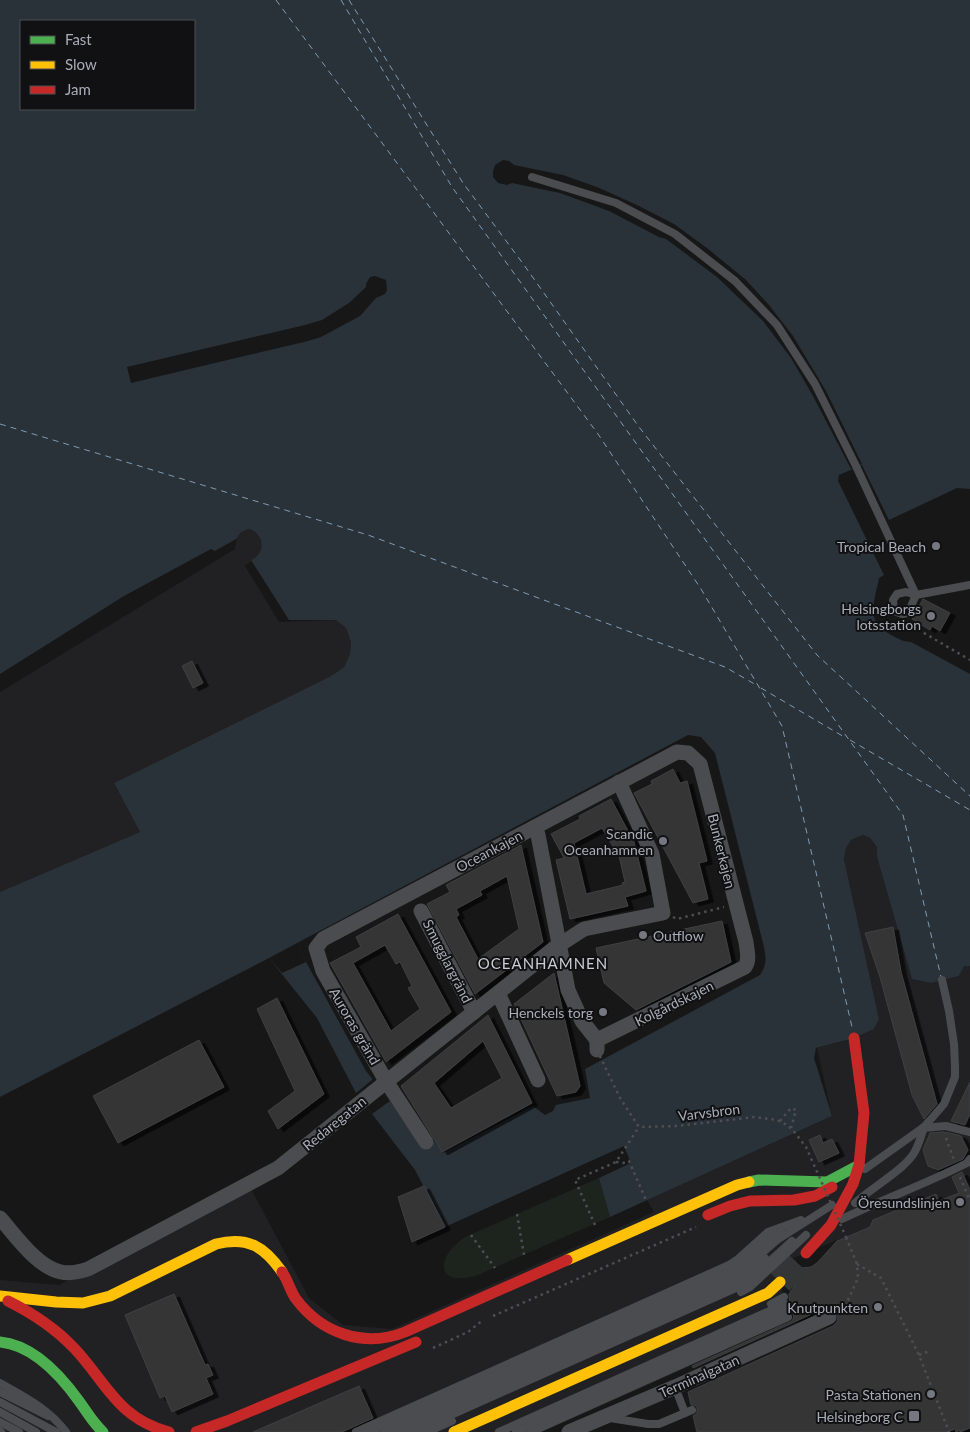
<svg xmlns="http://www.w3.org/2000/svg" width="970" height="1432" viewBox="0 0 970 1432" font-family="Lato,sans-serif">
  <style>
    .built { fill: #212123 }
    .green { fill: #1d241e }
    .water { fill: #2a3239; fill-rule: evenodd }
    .pier { fill: #171717 }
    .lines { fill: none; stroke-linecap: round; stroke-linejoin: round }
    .ferry { stroke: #7f9bb3; stroke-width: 1; stroke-dasharray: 6 5; stroke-linecap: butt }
    .building { fill: #353536; stroke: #3f4043; fill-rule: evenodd; filter: url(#shadow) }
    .highway-tunnel { stroke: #343537; stroke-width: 26; stroke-dasharray: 26 13; stroke-linecap: butt }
    .path { stroke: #4d4e52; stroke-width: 2.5; stroke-dasharray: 2.5 4; stroke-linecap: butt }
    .lane { stroke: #4b4c50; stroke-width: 8 }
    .street { stroke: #4b4c50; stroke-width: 15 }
    .fast { stroke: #4caf50; stroke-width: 11 }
    .slow { stroke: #ffc107; stroke-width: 11 }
    .jam { stroke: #c62828; stroke-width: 11 }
    .path-bridge { stroke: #4d4e52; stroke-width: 2.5; stroke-dasharray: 2.5 4; stroke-linecap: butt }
    .poi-dot { fill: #757880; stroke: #111113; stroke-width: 2 }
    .labels { text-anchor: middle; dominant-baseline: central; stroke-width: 4; stroke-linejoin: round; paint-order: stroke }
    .poi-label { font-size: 14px; fill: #a8adb8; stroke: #111113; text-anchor: end }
    .street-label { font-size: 14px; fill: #a8adb8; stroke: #111113 }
    .neighbourhood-label { font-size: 15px; letter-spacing: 1px; fill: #c9ccd4; stroke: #111113 }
  </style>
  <defs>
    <filter id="shadow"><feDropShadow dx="5.5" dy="3" stdDeviation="0" flood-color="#0009"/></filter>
  </defs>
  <rect width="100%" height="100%" fill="#171717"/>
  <g class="built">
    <path d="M249,529l9,5 5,11 -1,5 -6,7 -11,9 34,56 57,-2 10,8 5,14 -1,12 -6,13 -13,9 -217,107 26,49 -140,60v-200l235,-143 2,-14 4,-3z"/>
    <path d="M863,835l7,3 7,9v10l35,122 19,4 28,-7 5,-11 6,1v222l-31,13 -3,-7 -61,25 -4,7 -94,39 12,57 -247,110h-542v-152l59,5 191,-98 59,111 34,27 49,4 262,-117 -7,-12 185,-84 -15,-68 37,-10 20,-9 5,-10 -35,-160 2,-11 5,-8z"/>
  </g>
  <path class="green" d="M599,1178l11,39 -132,58c-41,13 -45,-16 -13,-38z"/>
  <path class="water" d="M0,0h970v489l-13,-1 -68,32 -27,-55 -23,10 -1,6 46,94 -5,3c-5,27 -15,43 14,58 6,3 11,6 18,6l59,32v292h-6l-5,10 -28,7 -19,-4 -35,-122v-10l-7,-9 -7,-3 -12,5 -5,8 -2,11 35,160 -5,10 -20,9 -38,10 -2,10 18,58 -222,101 -11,-39 32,-15 -7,-17 -179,81 -30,-57 -59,-77 -39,-75 -48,-60 -269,139v-205l140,-60 -26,-49 217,-107 13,-9 6,-13 1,-12 -5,-14 -10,-8h-47l-38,-60c15,-7 14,-25 -2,-31l-8,3 -5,7 -21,12 -4,-2 -87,47 -124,78zM21,21h173v88h-173zM688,735l13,2 14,16 49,194c2,11 3,18 -4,28l-175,94 5,29 -34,7 -3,6 -8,4 -12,-9 -90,47 -9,-12 -12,6 -32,-46 -24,-30 -60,-109 -7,-20z"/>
  <g class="pier">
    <path d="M503,160l6,1 5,4 49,10 34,12 40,18 37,19 33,24 39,32 23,25 24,31 33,55 36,73 -11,5 -38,-73 -22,-38 -28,-37 -46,-44 -51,-38 -7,-2 -50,-26 -49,-18 -48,-10 -5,2 -9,-2 -5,-6v-6l2,-6z"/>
    <path d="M375,276l11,4 1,10 -2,4 -9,4 -16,18 -39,21 -13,4 -177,42 -4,-16 178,-42 17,-5 27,-17 17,-16v-3l4,-7z"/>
    <path d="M299,942l7,20 -24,11 -13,-15z"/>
    <path d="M373,1079l17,22 -18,13 -16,-21z"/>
  </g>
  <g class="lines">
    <g class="ferry">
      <path d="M276,0l322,434 103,155 81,137 70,301"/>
      <path d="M341,0l111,187 451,628 38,162"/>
      <path d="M349,0l114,183 61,82 115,162 178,228 153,141"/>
      <path d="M0,424l368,111 357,132 33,19"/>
      <path d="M761,688l85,50"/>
      <path d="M850,740l120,70"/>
    </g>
  </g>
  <g class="building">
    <path d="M923,599l27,14 -10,18 -8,-5 -2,4 -18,-11z"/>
    <path d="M192,661l11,22 -10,5 -11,-22z"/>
    <path d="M673,769l7,14 7,-2 20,80 -8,2 9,36 -15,4 -59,-110 18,-9 -1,-3z"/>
    <path d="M611,799l23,43 12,49 -21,6 3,9 -58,13 -14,-59 8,-2 -13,-24 29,-15 -1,-3zM602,828l12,20 3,-1 8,35 -3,1 1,2 -37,9 -12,-51z"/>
    <path d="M521,845l22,97 -68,52 -48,-90 23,-12 -4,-7zM507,876l12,53 -41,30 -22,-42 3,-2 -3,-6 26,-14 -2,-4z"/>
    <path d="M398,914l53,98 -65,50 -56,-99 31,-16 -5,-10zM385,945l11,19 4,-2 12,24 -4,2 12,21 -29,22 -38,-68z"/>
    <path d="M722,921l9,41 -95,48 -32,-27 -8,-35z"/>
    <path d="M893,927l8,45 36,132 -13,15 -12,-24 -32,-118 -15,-44z"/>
    <path d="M554,973l26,113 -4,6 -19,4 -43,-92z"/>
    <path d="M277,998l47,96 -46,35 -10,-18 27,-20 -38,-82z"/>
    <path d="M488,1015l44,88 -90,49 -41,-66zM483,1041l19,37 -51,30 -17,-25z"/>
    <path d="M199,1040l25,47 -106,56 -25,-47z"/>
    <path d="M970,1082v32l-5,11 -14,-4z"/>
    <path d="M944,1132l1,2 1,-2 15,4 7,14 -5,9 -25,11 -10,-4 -5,-16 7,-17z"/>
    <path d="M820,1135l3,8 9,-4 7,14 -20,9 -10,-22z"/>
    <path d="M962,1172l8,18v238l-10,4v-2l-4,2 -1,-3 -8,3h-250l-4,-16 4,-3v-5l-2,-3h-4l-3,-13 145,-66 4,-4 1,-5 -3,-7 -5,-2h-5l-132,60 -1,-2 100,-45 2,-4 -2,-8 -2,-3 -1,-12 5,-7v-9l-3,-6 -6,-4 -6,-1 6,-5 7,-3 4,5 6,4 9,-1 6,-4 20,-22 33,-14 3,-7 63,-26 3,7 20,-8 -7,-16z"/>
    <path d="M424,1186l21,41 -33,15 -14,-45z"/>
    <path d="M174,1294l31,71 3,-1 5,11 -7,3 7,16 -41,18 -7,-16 -5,2 -35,-83z"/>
    <path d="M359,1386l14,32 -7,3 -24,11h-89z"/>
  </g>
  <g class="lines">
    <path class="highway-tunnel" d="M780,1282l26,-29"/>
    <g class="path">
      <path d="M907,623l63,37"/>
      <path d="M673,917l4,2 47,-12"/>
      <path d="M780,1121l11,-13 5,2 -5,18"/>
      <path d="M946,1138l8,22"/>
      <path d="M616,1162l7,1 6,-2 17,39"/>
      <path d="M960,1177l10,24"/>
      <path d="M517,1214l7,41"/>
      <path d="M595,1225l-20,-45 41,-18 23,-35"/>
      <path d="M471,1235l24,33"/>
      <path d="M857,1264l24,14 38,77 30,77"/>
      <path d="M836,1306l12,-6 10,-22 -1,-14 -11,-27"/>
      <path d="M493,1316l203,-89"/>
      <path d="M433,1348l35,-16 15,-12"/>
      <path d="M919,1355l11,-4"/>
    </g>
    <g class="lane">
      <path d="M532,177l84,26 59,31 60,47 42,44 38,59 41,82 60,129"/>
      <path d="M916,595l-8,18 -6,1 -8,-3 -1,-11 4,-6 9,-2 10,3 54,-10"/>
      <path d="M923,1128l23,-2 24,6"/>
      <path d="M865,1169l59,-42 20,-23 11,-27v-11l-1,-22 -5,-33 -7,-31"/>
      <path d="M855,1203c16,-15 49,-33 59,-50 5,-8 7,-17 10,-26"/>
      <path d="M842,1219c41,-20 84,-35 125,-56l3,-4"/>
      <path d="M741,1292l9,-5 56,-52"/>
      <path d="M771,1304l13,-7"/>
      <path d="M0,1383c25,14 49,26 66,49"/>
      <path d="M675,1387l10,26"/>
      <path d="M0,1392l48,24"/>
      <path d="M0,1402l56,30"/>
      <path d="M0,1412l36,20"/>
      <path d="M610,1418l38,6h11l33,-14"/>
      <path d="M0,1422l19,10"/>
      <path d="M0,1431l1,1"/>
      <path d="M356,1432l373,-167 9,-6 30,-27 33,-12"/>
      <path d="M370,1432l362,-161c17,-11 30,-30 49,-39"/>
      <path d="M385,1432l349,-155 43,-37 55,-35"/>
      <path d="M399,1432l337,-150 7,-4 22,-20"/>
      <path d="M413,1432l325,-145 9,-5 45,-41"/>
      <path d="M427,1432l25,-11"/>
      <path d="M499,1432l286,-128"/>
      <path d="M516,1432l271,-121"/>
      <path d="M531,1432l257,-115"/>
    </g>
    <g class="street">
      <path d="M535,827l3,8 30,155 14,31 15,19"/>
      <path d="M421,911l53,101"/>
      <path d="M498,993l40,87"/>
      <path d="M426,1142l-40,-61 -63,-110 -7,-23 7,-9 354,-187 11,1 12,11 46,178c1,9 4,18 -1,25l-148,73v10"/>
      <path d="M0,1218c16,18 37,49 61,54 9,2 18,0 27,-3l190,-101 275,-219 31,-20 79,-16 -11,-59 -33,-72"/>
      <path d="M569,1432l106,-45 154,-70"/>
    </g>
    <g class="fast">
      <path d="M749,1182l10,-2 68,2 32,-17"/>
      <path d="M0,1342c34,3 61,34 79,59 8,11 14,22 24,31"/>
    </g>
    <g class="slow">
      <path d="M567,1260l170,-75 12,-3"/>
      <path d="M0,1296l56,6 27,1 27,-7 106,-52c31,-8 48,2 66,28"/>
      <path d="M454,1432l314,-139 12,-11"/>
    </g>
    <g class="jam">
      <path d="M708,1215l22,-9 20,-5 44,-1 21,-4 17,-9"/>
      <path d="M806,1253l25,-28 22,-41 6,-19 5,-52 -10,-75"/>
      <path d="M282,1272c6,8 8,19 14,27 26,35 69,49 109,33l162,-72"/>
      <path d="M8,1301c24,12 47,27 66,47 33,35 43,70 95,84"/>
      <path d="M196,1432l31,-11 189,-79"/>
    </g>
    <path class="path-bridge" d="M597,1050l23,48 19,29 37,-1 78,-9 23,3 8,4 7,5 14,18 40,90"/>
  </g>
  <g class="poi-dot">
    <circle cx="936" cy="546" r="5"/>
    <circle cx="931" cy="616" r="5"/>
    <circle cx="663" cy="841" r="5"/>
    <circle cx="643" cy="935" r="5"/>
    <circle cx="603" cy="1012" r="5"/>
    <circle cx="960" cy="1202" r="5"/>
    <circle cx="878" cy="1307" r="5"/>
    <circle cx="931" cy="1394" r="5"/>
    <rect x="908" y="1410" width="12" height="12" rx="2.5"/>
  </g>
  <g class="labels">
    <g class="poi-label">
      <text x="926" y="546">Tropical Beach</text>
      <text x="921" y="608">Helsingborgs<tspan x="921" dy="16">lotsstation</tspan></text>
      <text x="653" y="833">Scandic<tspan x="653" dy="16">Oceanhamnen</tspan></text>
      <text x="653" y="935" text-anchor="start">Outflow</text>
      <text x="593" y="1012">Henckels torg</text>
      <text x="950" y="1202">Öresundslinjen</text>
      <text x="868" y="1307">Knutpunkten</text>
      <text x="921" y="1394">Pasta Stationen</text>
      <text x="903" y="1416">Helsingborg C</text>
    </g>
    <g class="street-label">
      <text transform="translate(489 851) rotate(-28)">Oceankajen</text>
      <text transform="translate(722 851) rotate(76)">Bunkerkajen</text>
      <text transform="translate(448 961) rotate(63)">Smugglargränd</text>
      <text transform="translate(674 1003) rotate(-26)">Kolgårdskajen</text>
      <text transform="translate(355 1026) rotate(60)">Auroras gränd</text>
      <text transform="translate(709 1112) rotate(-7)">Varvsbron</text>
      <text transform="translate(334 1123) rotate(-39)">Redaregatan</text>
      <text transform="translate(699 1376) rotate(-24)">Terminalgatan</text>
    </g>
    <g class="neighbourhood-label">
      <text x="543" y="963">OCEANHAMNEN</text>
    </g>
  </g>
  <rect x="20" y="20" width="175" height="90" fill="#111113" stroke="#4d4f55"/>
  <rect x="30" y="36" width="25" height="8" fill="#4caf50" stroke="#4d4f55"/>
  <text x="65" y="45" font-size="15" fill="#a8adb8">Fast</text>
  <rect x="30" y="61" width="25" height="8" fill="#ffc107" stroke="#4d4f55"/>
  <text x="65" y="70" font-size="15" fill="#a8adb8">Slow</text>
  <rect x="30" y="86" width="25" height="8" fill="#c62828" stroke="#4d4f55"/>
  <text x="65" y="95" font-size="15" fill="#a8adb8">Jam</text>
</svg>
